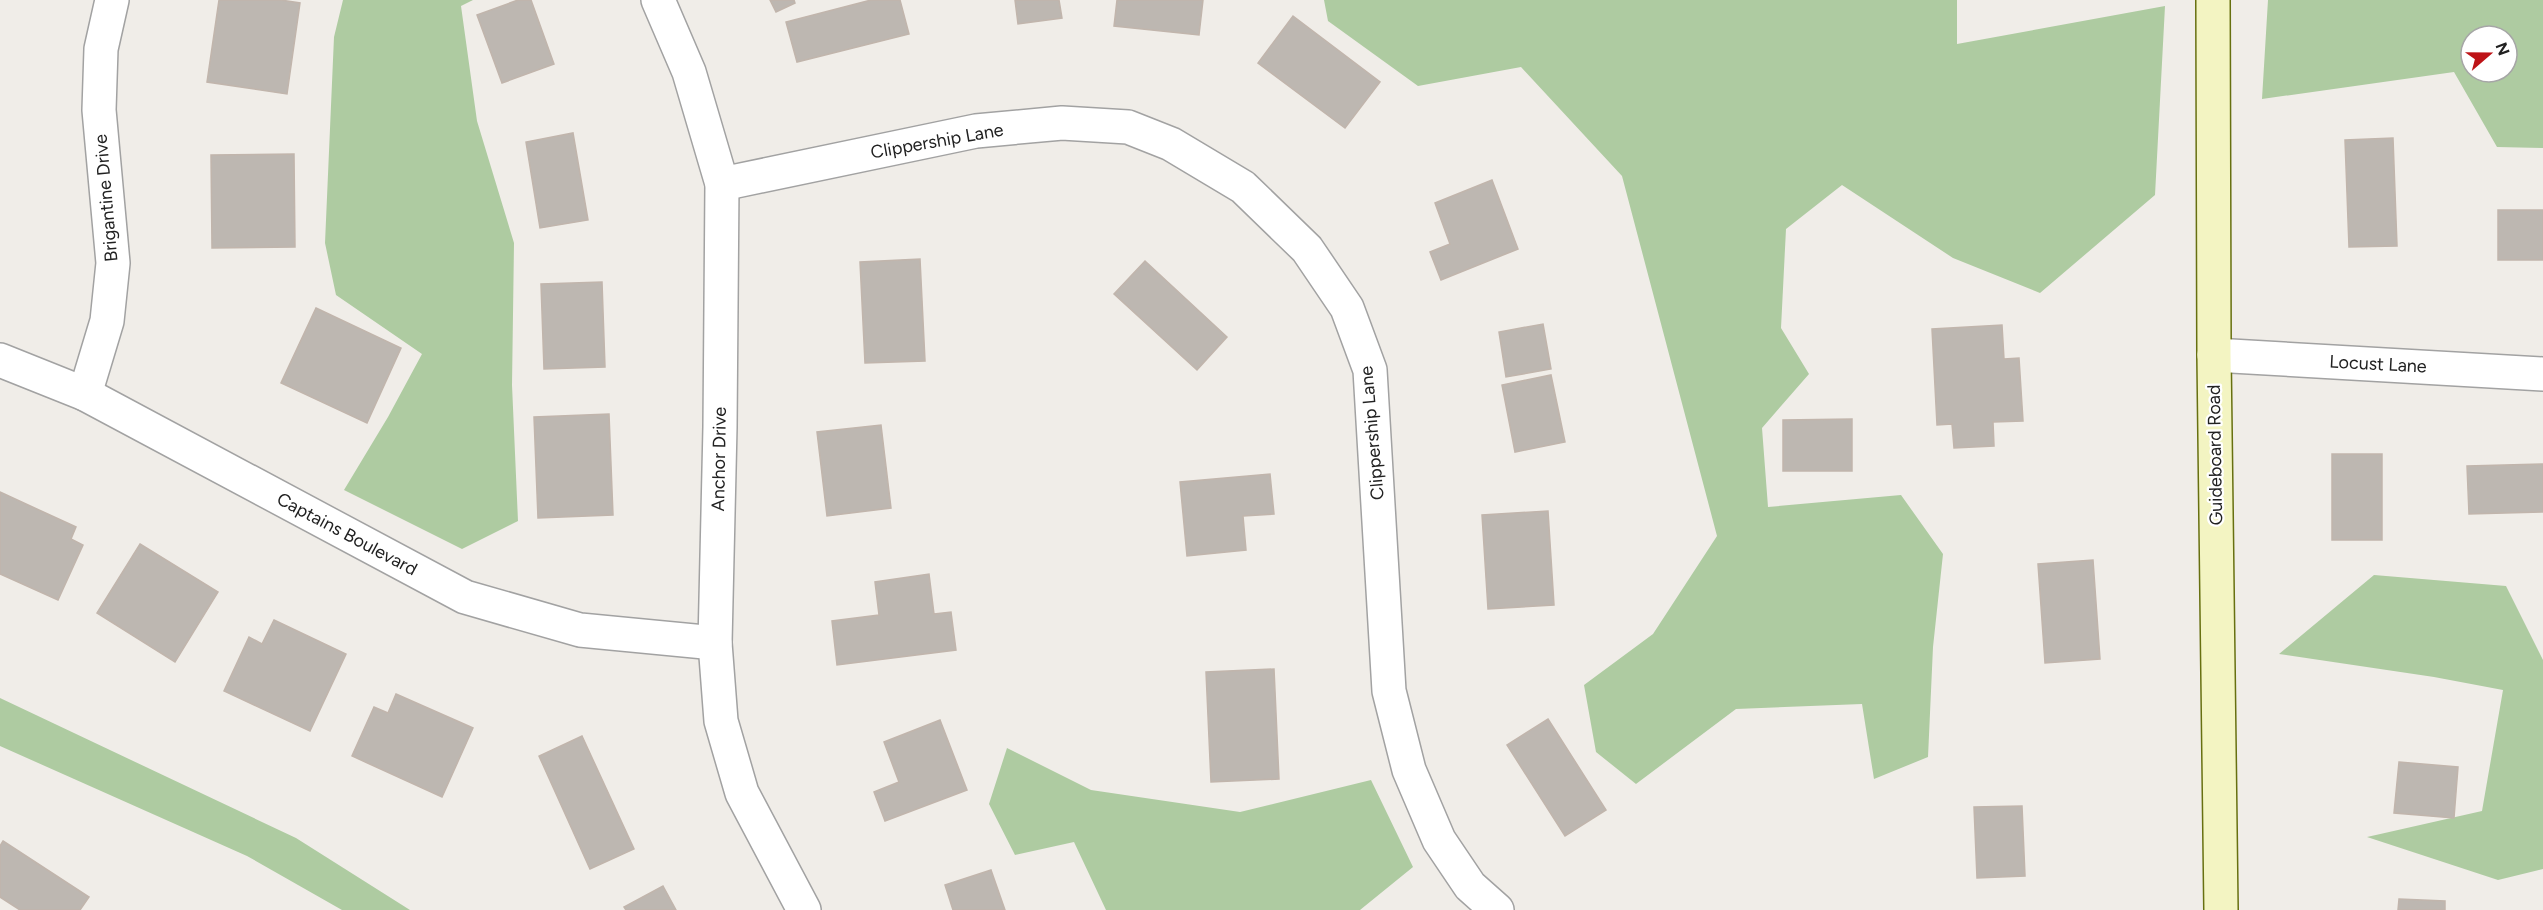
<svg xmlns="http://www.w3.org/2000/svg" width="2543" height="910" viewBox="0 0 2543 910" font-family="Figtree,sans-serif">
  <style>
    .forest { fill: #aecba1; fill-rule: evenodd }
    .building { fill: #bdb7b1; stroke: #c1b5ac; stroke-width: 1.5 }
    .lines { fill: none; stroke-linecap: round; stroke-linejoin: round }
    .street-casing { stroke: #a2a2a2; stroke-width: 36 }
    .secondary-casing { stroke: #677010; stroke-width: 36 }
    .street { stroke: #fff; stroke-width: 33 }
    .secondary { stroke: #f3f4c2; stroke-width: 33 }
    .labels { text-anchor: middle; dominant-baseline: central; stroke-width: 4.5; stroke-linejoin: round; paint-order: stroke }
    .street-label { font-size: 18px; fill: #212121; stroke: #fff }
  </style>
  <rect width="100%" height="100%" fill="#f0ede8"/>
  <g class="forest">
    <path d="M343,0h130l-12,6 16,115 37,122 -2,142 6,136 -56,28 -118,-59 44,-73 34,-63 -86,-59 -11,-52 9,-206z"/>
    <path d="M1324,0h633v44l208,-38 -10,189 -115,98 -87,-35 -111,-73 -56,44 -5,99 28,46 -47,54 6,79 133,-12 42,59 -10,93 -5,110 -54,22 -12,-75 -126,5 -100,75 -40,-32 -12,-67 69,-51 64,-98 -95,-360 -101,-109 -103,19 -90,-65z"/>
    <path d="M2268,0h275v148l-46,-1 -43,-75 -192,27zM2471,36h36v36h-36z"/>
    <path d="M2374,575l132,11 37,74v209l-45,11 -131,-43 115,-26 21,-121 -69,-13 -155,-23z"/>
    <path d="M0,698l296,140 114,72h-68l-95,-54 -247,-110z"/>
    <path d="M1007,748l84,42 149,22 131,-32 42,87 -53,43h-254l-32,-68 -59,13 -26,-51z"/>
  </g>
  <g class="building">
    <path d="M219,0h62l19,3 -13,91 -80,-12z"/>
    <path d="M518,0h13l23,64 -52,19 -25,-68z"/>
    <path d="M770,0h24l1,3 -19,9z"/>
    <path d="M871,0h29l9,34 -112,28 -11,-40z"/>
    <path d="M1015,0h44l3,18 -44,6z"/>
    <path d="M1117,0h86l-4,35 -85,-9z"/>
    <path d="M1293,16l87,66 -35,46 -87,-65z"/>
    <path d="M573,133l15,87 -48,8 -14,-86z"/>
    <path d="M2393,138l4,108 -48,1 -4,-107z"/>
    <path d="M294,154l1,93 -83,1 -1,-93z"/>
    <path d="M1492,180l26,69 -77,31 -11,-28 20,-8 -15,-41z"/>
    <rect x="2498" y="210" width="45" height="50"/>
    <path d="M920,259l5,102 -60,2 -5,-101z"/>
    <path d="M1145,261l82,76 -30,33 -83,-76z"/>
    <path d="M602,282l3,85 -61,2 -3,-85z"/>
    <path d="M316,308l85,40 -34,75 -86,-40z"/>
    <path d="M1543,324l8,45 -45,8 -7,-45z"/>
    <path d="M2002,325l2,34 15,-1 4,63 -30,1 1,24 -40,2 -2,-24 -15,1 -5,-96z"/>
    <path d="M1551,375l14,67 -50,10 -13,-67z"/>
    <path d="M609,414l4,101 -75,3 -4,-101z"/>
    <path d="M1852,419v52h-69v-51z"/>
    <path d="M881,425l10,83 -64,8 -10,-84z"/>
    <rect x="2332" y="454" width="50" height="86"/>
    <path d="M2543,464v48l-74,2 -2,-48z"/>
    <path d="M1270,474l4,40 -31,2 3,34 -59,6 -7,-74z"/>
    <path d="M0,492l76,35 -5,12 12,6 -25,55 -58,-26z"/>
    <path d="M1548,511l6,94 -66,4 -6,-94z"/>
    <path d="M140,544l78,48 -43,70 -78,-49z"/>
    <path d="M2093,560l7,99 -55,4 -7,-99z"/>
    <path d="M929,574l5,40 17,-2 5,38 -119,15 -5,-44 47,-6 -4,-33z"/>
    <path d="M274,620l72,34 -36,77 -86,-40 25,-54 13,7z"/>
    <path d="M1274,669l5,110 -68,3 -5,-110z"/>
    <path d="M396,694l77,34 -31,69 -90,-41 22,-49 14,6z"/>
    <path d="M1548,719l58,91 -41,26 -58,-91z"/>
    <path d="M940,720l27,70 -82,31 -11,-29 25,-10 -15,-40z"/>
    <path d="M582,736l52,113 -44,20 -51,-113z"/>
    <path d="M2399,762l59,5 -4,51 -60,-5z"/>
    <path d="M2022,806l3,70 -48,2 -3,-71z"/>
    <path d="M3,841l86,56 -9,13h-60l-20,-13v-51z"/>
    <path d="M991,870l14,40h-52l-8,-25z"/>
    <path d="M663,886l13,24h-50l-2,-3z"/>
    <path d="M2399,899l46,2v9h-47z"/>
  </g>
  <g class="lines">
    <defs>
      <g id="street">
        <path d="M658,0l31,72 33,112 -2,243 -5,216 6,78 21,72 62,117"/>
        <path d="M722,184l254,-53 86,-8 66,4 43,17 72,43 64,62 40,59 23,62 19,321 20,79 30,70 31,46 27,24"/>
        <path d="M2214,355l329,19"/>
        <path d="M0,360l85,34 380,203 115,33 135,13"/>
        <path d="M85,394l22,-73 6,-58 -14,-153 2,-61 11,-49"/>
      </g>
      <path id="secondary" d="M2213,0l1,355 7,555"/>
    </defs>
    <use href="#street" class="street-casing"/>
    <use href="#secondary" class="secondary-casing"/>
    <use href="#street" class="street"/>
    <use href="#secondary" class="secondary"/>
  </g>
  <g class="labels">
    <g class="street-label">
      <text transform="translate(937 141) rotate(-10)">Clippership Lane</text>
      <text transform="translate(106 198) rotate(-95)">Brigantine Drive</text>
      <text transform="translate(2378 364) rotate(3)">Locust Lane</text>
      <text transform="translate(1372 433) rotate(-95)">Clippership Lane</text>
      <text transform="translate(2215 455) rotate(-91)">Guideboard Road</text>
      <text transform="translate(719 459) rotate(-89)">Anchor Drive</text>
      <text transform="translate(347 534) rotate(28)">Captains Boulevard</text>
    </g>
  </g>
  <g transform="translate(2489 54) rotate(70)"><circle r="28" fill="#ffffff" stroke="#a6a6a6" stroke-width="1.5"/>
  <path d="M0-4.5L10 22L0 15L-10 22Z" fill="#be1317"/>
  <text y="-9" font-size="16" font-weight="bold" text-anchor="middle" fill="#212121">N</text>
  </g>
</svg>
